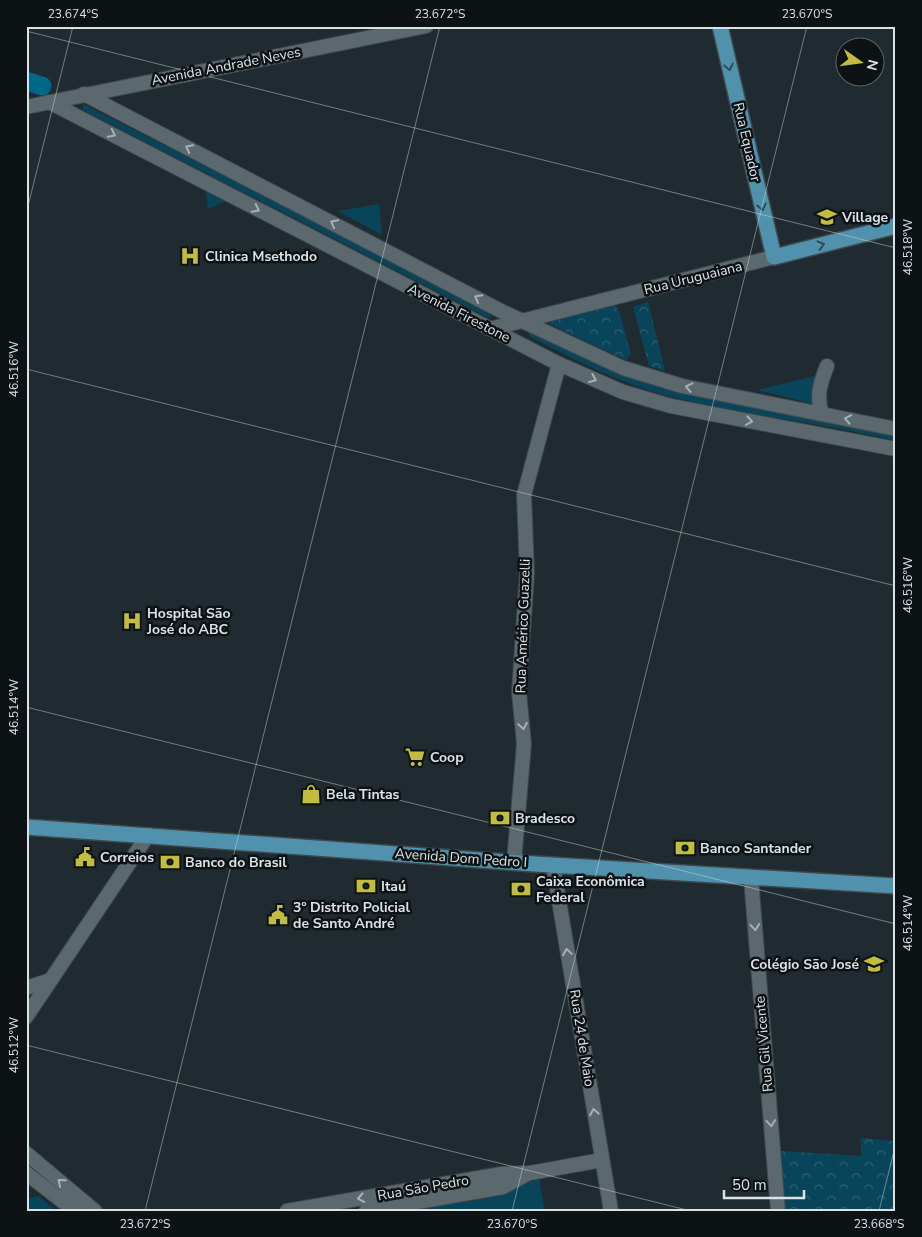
<svg xmlns="http://www.w3.org/2000/svg" width="922" height="1237" viewBox="0 0 922 1237" font-family="'Nunito Sans',sans-serif">
  <style>
    .green { fill: #09455a }
    .forest { fill: url(#forest-crowns) }
    .lines { fill: none; stroke-linecap: round; stroke-linejoin: round }
    .river { stroke: #006787; stroke-width: 19 }
    .secondary-casing { stroke: #3f494d; stroke-width: 16 }
    .primary-casing { stroke: #3f494d; stroke-width: 18 }
    .secondary { stroke: #5b686e; stroke-width: 14 }
    .primary { stroke: #5092ad; stroke-width: 15 }
    .oneway { stroke: #2b4c59 }
    .oneway2 { stroke: #a7b1b5 }
    .ticks { fill: none; stroke: #dae2e5; stroke-width: 1; stroke-opacity: 0.45 }
    .labels { text-anchor: middle; dominant-baseline: central; stroke-width: 5; stroke-linejoin: round; paint-order: stroke }
    .street-label { font-size: 14px; fill: #dae2e5; stroke: #0d1215 }
    .poi-label { font-size: 14px; font-weight: bold; fill: #dae2e5; stroke: #0d1215; text-anchor: start }
    .neatline { fill: none; stroke: #dae2e5; stroke-width: 2 }
    .ticks-label { font-size: 12px; text-anchor: middle; fill: #dae2e5 }
  </style>
  <defs>
    <pattern id="forest-crowns" width="20" height="18" patternUnits="userSpaceOnUse" patternTransform="scale(1.25)"><rect width="20" height="18" fill="#09455a"/><path d="M2 6a3 3 0 1 1 6 0M12 15a3 3 0 1 1 6 0" fill="none" stroke="#2c6072"/></pattern>
  </defs>
  <rect width="100%" height="100%" fill="#1f2b30"/>
  <g class="green">
    <path d="M83,104l404,205 4,8 -2,1 -406,-208z"/>
    <path d="M208,191l18,9v1l-18,8 -2,-17z"/>
    <path d="M379,204l3,31 -44,-24z"/>
    <path d="M528,331l73,35 60,22 42,10 193,35v8c-74,-19 -151,-25 -224,-44 -51,-13 -97,-37 -143,-61z"/>
    <path d="M815,376l2,1 -3,27 -57,-14z"/>
    <path d="M539,1178l6,33h-143l107,-21z"/>
    <path d="M39,1196l17,15h-30v-12z"/>
  </g>
  <g class="forest">
    <path d="M648,302l17,69 -16,-5 -16,-59z"/>
    <path d="M610,306h5l4,5 12,43 -5,6 -77,-36 1,-2z"/>
    <path d="M861,1138l35,3v70h-112l-3,-60 80,5z"/>
  </g>
  <g class="lines">
    <path class="river" d="M26,81l16,5"/>
    <defs>
      <g id="secondary">
        <path d="M84,94l419,218 120,56 59,18 214,43"/>
        <path d="M49,102l510,262 64,28 48,14 225,43"/>
        <path d="M26,107l400,-81"/>
        <path d="M490,329l284,-72"/>
        <path d="M822,414c-6,-18 -2,-30 5,-48"/>
        <path d="M514,862l10,-118 -5,-52 8,-119 -3,-78 35,-131"/>
        <path d="M553,865l58,346"/>
        <path d="M751,878l27,333"/>
        <path d="M26,988l25,-8"/>
        <path d="M26,1017l122,-182"/>
        <path d="M26,1153l69,58"/>
        <path d="M26,1173l49,38"/>
        <path d="M287,1211l215,-37 28,-1 72,-13"/>
        <path d="M366,1211l137,-24 24,-13"/>
      </g>
      <g id="primary">
        <path d="M720,26l54,231 122,-31"/>
        <path d="M26,827l509,37 361,22"/>
      </g>
    </defs>
    <use href="#secondary" class="secondary-casing"/>
    <use href="#primary" class="primary-casing"/>
    <use href="#secondary" class="secondary"/>
    <use href="#primary" class="primary"/>
  </g>
  <defs><path id="oneway-chevron" d="M-2-3.5L2.5 0L-2 3.5" fill="none" stroke-width="1.6" stroke-linecap="round" stroke-linejoin="round" transform="scale(1.25)"/></defs>
  <g class="oneway">
    <use href="#oneway-chevron" transform="translate(729 67) rotate(77)"/>
    <use href="#oneway-chevron" transform="translate(762 207) rotate(77)"/>
    <use href="#oneway-chevron" transform="translate(821 245) rotate(-14)"/>
  </g>
  <g class="oneway2">
    <use href="#oneway-chevron" transform="translate(112 134) rotate(27)"/>
    <use href="#oneway-chevron" transform="translate(189 148) rotate(-153)"/>
    <use href="#oneway-chevron" transform="translate(256 209) rotate(27)"/>
    <use href="#oneway-chevron" transform="translate(334 223) rotate(-152)"/>
    <use href="#oneway-chevron" transform="translate(478 298) rotate(-152)"/>
    <use href="#oneway-chevron" transform="translate(593 379) rotate(23)"/>
    <use href="#oneway-chevron" transform="translate(689 387) rotate(-167)"/>
    <use href="#oneway-chevron" transform="translate(848 419) rotate(-169)"/>
    <use href="#oneway-chevron" transform="translate(749 421) rotate(10)"/>
    <use href="#oneway-chevron" transform="translate(523 726) rotate(81)"/>
    <use href="#oneway-chevron" transform="translate(755 927) rotate(85)"/>
    <use href="#oneway-chevron" transform="translate(567 952) rotate(-99)"/>
    <use href="#oneway-chevron" transform="translate(594 1112) rotate(-100)"/>
    <use href="#oneway-chevron" transform="translate(771 1123) rotate(85)"/>
    <use href="#oneway-chevron" transform="translate(61 1182) rotate(-140)"/>
    <use href="#oneway-chevron" transform="translate(361 1198) rotate(170)"/>
  </g>
  <path class="ticks" d="M26,31l870,217M26,214l47,-188M26,369l870,217M26,707l870,217M26,1045l665,166M145,1211l295,-1185M512,1211l295,-1185M879,1211l17,-68"/>
  <defs>
    <symbol id="school-bare" viewBox="-9 -9 18 18"><path d="M0-5L7-2L0 1L-7-2ZM-4 1L0 2.5L4 1V4Q0 6-4 4Z" fill="#c2bd3f" stroke="#0d1215" stroke-width="2.5" paint-order="stroke"/></symbol>
    <symbol id="hospital-bare" viewBox="-9 -9 18 18"><path d="M-5-5h3v3.5h4V-5h3V5h-3V1.5h-4V5h-3Z" fill="#c2bd3f" stroke="#0d1215" stroke-width="2.5" paint-order="stroke"/></symbol>
    <symbol id="supermarket-bare" viewBox="-9 -9 18 18"><path d="M-6-5.5h2.5l.6 2H6L4.5 2H-2.5L-4.4-4H-6ZM-1.5 3.2a1.3 1.3 0 1 0 .1 0ZM3 3.2a1.3 1.3 0 1 0 .1 0Z" fill="#c2bd3f" stroke="#0d1215" stroke-width="2.5" paint-order="stroke"/></symbol>
    <symbol id="shop-bare" viewBox="-9 -9 18 18"><path d="M-5-2.5h2.3a2.7 3.5 0 0 1 5.4 0H5L5.5 6h-11ZM-1.5-2.5h3a1.5 2.3 0 0 0-3 0Z" fill="#c2bd3f" stroke="#0d1215" stroke-width="2.5" paint-order="stroke"/></symbol>
    <symbol id="bank-bare" viewBox="-9 -9 18 18"><path d="M-6-4H6V4H-6ZM0-2.3a2.3 2.3 0 1 0 0 4.6a2.3 2.3 0 1 0 0-4.6Z" fill="#c2bd3f" stroke="#0d1215" stroke-width="2.5" paint-order="stroke"/></symbol>
    <symbol id="civic-bare" viewBox="-9 -9 18 18"><path d="M-.6-6.5H3V-4.5H.6V-3L4-1V1h2V6H-6V1h2V-1L-.6-3ZM-1.2 2.5V6h2.4V2.5Z" fill="#c2bd3f" stroke="#0d1215" stroke-width="2.5" paint-order="stroke"/></symbol>
  </defs>
  <g fill-rule="evenodd">
    <use href="#school-bare" x="813" y="203" width="28" height="28"/>
    <use href="#hospital-bare" x="176" y="242" width="28" height="28"/>
    <use href="#hospital-bare" x="118" y="607" width="28" height="28"/>
    <use href="#supermarket-bare" x="401" y="743" width="28" height="28"/>
    <use href="#shop-bare" x="297" y="780" width="28" height="28"/>
    <use href="#bank-bare" x="486" y="804" width="28" height="28"/>
    <use href="#bank-bare" x="671" y="834" width="28" height="28"/>
    <use href="#civic-bare" x="71" y="843" width="28" height="28"/>
    <use href="#bank-bare" x="156" y="848" width="28" height="28"/>
    <use href="#bank-bare" x="352" y="872" width="28" height="28"/>
    <use href="#bank-bare" x="507" y="875" width="28" height="28"/>
    <use href="#civic-bare" x="264" y="901" width="28" height="28"/>
    <use href="#school-bare" x="860" y="950" width="28" height="28"/>
  </g>
  <g class="labels">
    <g class="street-label">
      <text transform="translate(226 66) rotate(-11)">Avenida Andrade Neves</text>
      <text transform="translate(747 142) rotate(77)">Rua Equador</text>
      <text transform="translate(693 278) rotate(-14)">Rua Uruguaiana</text>
      <text transform="translate(459 313) rotate(27)">Avenida Firestone</text>
      <text transform="translate(523 626) rotate(-88)">Rua Américo Guazelli</text>
      <text transform="translate(461 858) rotate(4)">Avenida Dom Pedro I</text>
      <text transform="translate(582 1038) rotate(81)">Rua 24 de Maio</text>
      <text transform="translate(764 1044) rotate(-95)">Rua Gil Vicente</text>
      <text transform="translate(423 1188) rotate(-10)">Rua São Pedro</text>
    </g>
    <g class="poi-label">
      <text x="842" y="217">Village</text>
      <text x="205" y="256">Clinica Msethodo</text>
      <text x="147" y="613">Hospital São<tspan x="147" dy="16">José do ABC</tspan></text>
      <text x="430" y="757">Coop</text>
      <text x="326" y="794">Bela Tintas</text>
      <text x="515" y="818">Bradesco</text>
      <text x="700" y="848">Banco Santander</text>
      <text x="100" y="857">Correios</text>
      <text x="185" y="862">Banco do Brasil</text>
      <text x="536" y="881">Caixa Econômica<tspan x="536" dy="16">Federal</tspan></text>
      <text x="381" y="886">Itaú</text>
      <text x="293" y="907">3º Distrito Policial<tspan x="293" dy="16">de Santo André</tspan></text>
      <text x="859" y="964" text-anchor="end">Colégio São José</text>
    </g>
  </g>
  <rect width="922" height="1237" fill="none" stroke="#0d1215" stroke-width="55"/>
  <g transform="translate(860 62) rotate(104)"><circle r="24" fill="#0d1215" stroke="#5f6568"/>
  <path d="M0-4L9 19L0 12L-9 19Z" fill="#c2bd3f"/>
  <text y="-8" font-size="14" font-weight="bold" text-anchor="middle" fill="#dae2e5">N</text>
  </g>
  <path d="M724 1190v8h80v-8" fill="none" stroke="#dae2e5" stroke-width="2.5"/>
  <text x="732" y="1190" font-size="15" fill="#dae2e5" stroke="#0d1215" stroke-width="4" paint-order="stroke">50 m</text>
  <rect x="28" y="28" width="866" height="1182" class="neatline"/>
  <g class="ticks-label">
    <text x="73" y="18">23.674°S</text>
    <text x="440" y="18">23.672°S</text>
    <text x="807" y="18">23.670°S</text>
    <text transform="translate(908 247) rotate(-90)" y="4">46.518°W</text>
    <text transform="translate(14 369) rotate(-90)" y="4">46.516°W</text>
    <text transform="translate(908 585) rotate(-90)" y="4">46.516°W</text>
    <text transform="translate(14 707) rotate(-90)" y="4">46.514°W</text>
    <text transform="translate(908 923) rotate(-90)" y="4">46.514°W</text>
    <text transform="translate(14 1045) rotate(-90)" y="4">46.512°W</text>
    <text x="145" y="1228">23.672°S</text>
    <text x="512" y="1228">23.670°S</text>
    <text x="879" y="1228">23.668°S</text>
  </g>
</svg>
